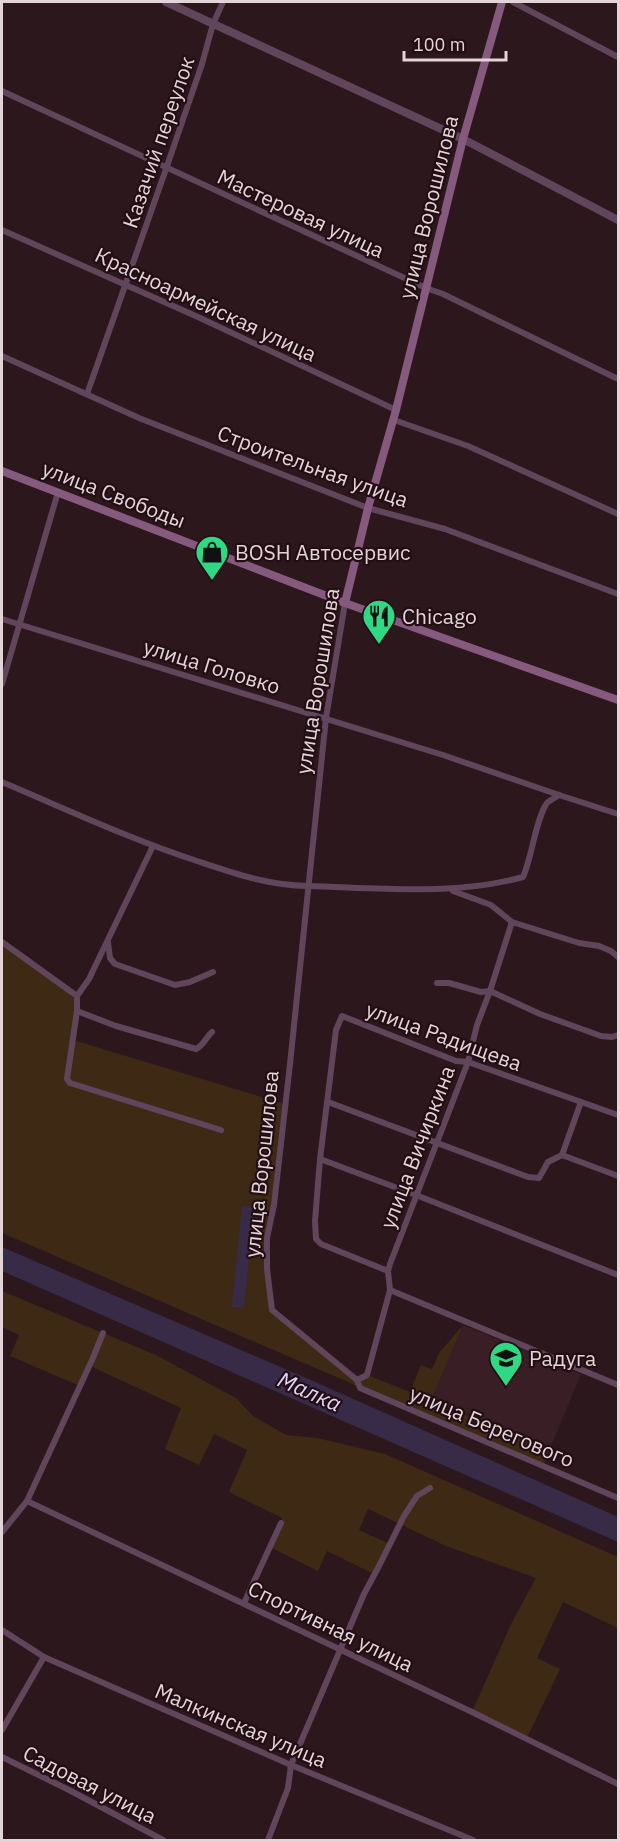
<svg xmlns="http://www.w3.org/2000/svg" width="620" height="1842" viewBox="0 0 620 1842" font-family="'IBM Plex Sans',sans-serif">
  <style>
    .built { fill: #391e25 }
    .green { fill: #3e2915 }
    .water { fill: #372b48 }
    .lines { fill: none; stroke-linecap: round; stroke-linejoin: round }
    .minor { stroke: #61455b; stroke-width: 6 }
    .tertiary { stroke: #61455b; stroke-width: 8 }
    .secondary { stroke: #865a7e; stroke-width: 8 }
    .labels { text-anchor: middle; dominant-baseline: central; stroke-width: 4.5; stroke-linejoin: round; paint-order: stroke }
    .street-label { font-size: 21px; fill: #e3d4d7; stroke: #220e14 }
    .poi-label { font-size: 21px; fill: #e3d4d7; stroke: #220e14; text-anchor: start }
    .water-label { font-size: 22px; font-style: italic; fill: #e3d5f9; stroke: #220e14 }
  </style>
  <rect width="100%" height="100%" fill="#2c171d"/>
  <path class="built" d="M463,1325l118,49 -32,77 -119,-51z"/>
  <g class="green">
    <path d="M327,615l10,1 -15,93 -10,-1z"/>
    <path d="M2,942l75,54 -4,44 212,64 -18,134 5,72 85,70 10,-5 43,17 11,-27 11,4 7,-16 24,-28 -32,75 118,51 -6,15 -541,-233z"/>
    <path d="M2,1291l154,64 80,43 17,18 33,19 31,3 68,16 233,103v71l-55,-26 -26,56 23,11 -34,71 -54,-28 39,-88 25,-46 -90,-32 -78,-37 -9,21 31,14 -16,30 -47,-23 -9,20 -48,-24 12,-29 -53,-26 18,-42 -33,-16 -15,31 -34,-16 16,-41 -91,-42 -10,20 -70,-30 9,-21 -17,-8z"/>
  </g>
  <g class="water">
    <path d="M242,1206l12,1 -10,101 -12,-1z"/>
    <path d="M2,1247l311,134 305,136v25l-616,-271z"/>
  </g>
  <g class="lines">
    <g class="minor">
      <path d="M513,2l105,55"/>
      <path d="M2,91l424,197 17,6 175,85"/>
      <path d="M2,230l196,87 198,93"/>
      <path d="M2,356l137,62 229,90 77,21 173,65"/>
      <path d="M87,394l79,-225 36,-105 11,-40 10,-22"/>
      <path d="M394,420l74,26 150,68"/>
      <path d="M345,603l-19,115 -36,346 -16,141 -7,33v31l5,41 85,70"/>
      <path d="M2,619l441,136 116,40 59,19"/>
      <path d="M2,684l56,-192"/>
      <path d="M2,782c64,27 128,57 195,79 39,13 70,24 111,25 72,2 146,10 215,-9 9,-20 13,-59 24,-74 3,-3 8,-5 12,-8"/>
      <path d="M453,891l38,14 21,17 67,21 20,3 12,5 7,6"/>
      <path d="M2,942l75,54 12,-17 64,-133"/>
      <path d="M108,942l2,16 5,6 60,21 15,-3 23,-10"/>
      <path d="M437,983h12l32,9 9,-1 50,23 61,22 11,1 6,-2"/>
      <path d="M77,996v15l-10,68 3,4 151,47"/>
      <path d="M77,1011l39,15 80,23c8,-4 10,-12 16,-17"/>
      <path d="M328,1102l200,75 11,1 9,-16 14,-7 56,21"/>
      <path d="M562,1155l19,-53"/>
      <path d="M320,1159l96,36 202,80"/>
      <path d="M388,1271l-67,-27 -5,-5 -1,-18 5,-62 16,-129 6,-14 114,45 12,1 150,53"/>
      <path d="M390,1290l228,95"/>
      <path d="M357,1380l10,-5 23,-85 -2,-19 2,-7 78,-202 9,-37 13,-34 22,-69"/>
      <path d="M357,1380l3,8 258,110"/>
      <path d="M27,1501l445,211 146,72"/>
      <path d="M2,1532l25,-31 65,-141 11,-27"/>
      <path d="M244,1603l37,-80"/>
      <path d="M2,1630l42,27 247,108 182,75"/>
      <path d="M2,1730l42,-73"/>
      <path d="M2,1757l69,34 92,49"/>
      <path d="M268,1840l20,-52 3,-23 73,-171 15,-28 25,-50 13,-20 13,-8"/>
    </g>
    <path class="tertiary" d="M166,2l297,137 155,81"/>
    <g class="secondary">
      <path d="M2,471l343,132 273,97"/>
      <path d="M345,603l23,-95 28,-98 67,-271 39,-137"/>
    </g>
  </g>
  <defs>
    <symbol id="shop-pin" viewBox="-11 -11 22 30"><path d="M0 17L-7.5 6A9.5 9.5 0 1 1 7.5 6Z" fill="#2fd883" stroke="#220e14"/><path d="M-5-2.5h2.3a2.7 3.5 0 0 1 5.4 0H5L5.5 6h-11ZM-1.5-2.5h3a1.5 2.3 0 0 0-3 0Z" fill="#111"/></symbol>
    <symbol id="restaurant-pin" viewBox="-11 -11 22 30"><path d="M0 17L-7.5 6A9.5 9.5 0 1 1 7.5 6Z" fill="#2fd883" stroke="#220e14"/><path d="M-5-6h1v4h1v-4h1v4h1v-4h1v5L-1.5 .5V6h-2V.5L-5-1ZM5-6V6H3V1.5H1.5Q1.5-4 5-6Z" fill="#111"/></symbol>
    <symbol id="school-pin" viewBox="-11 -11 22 30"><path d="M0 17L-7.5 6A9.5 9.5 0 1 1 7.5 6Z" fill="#2fd883" stroke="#220e14"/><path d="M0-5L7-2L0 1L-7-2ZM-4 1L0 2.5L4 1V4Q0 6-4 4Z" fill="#111"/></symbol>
  </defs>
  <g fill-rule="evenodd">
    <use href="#shop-pin" x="193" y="533" width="38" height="52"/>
    <use href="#restaurant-pin" x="360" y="597" width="38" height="52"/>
    <use href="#school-pin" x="487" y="1339" width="38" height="52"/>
  </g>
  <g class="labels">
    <g class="street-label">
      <text transform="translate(158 142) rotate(-71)">Казачий переулок</text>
      <text transform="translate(428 207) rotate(-76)">улица Ворошилова</text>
      <text transform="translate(301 213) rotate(25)">Мастеровая улица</text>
      <text transform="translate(206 304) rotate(25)">Красноармейская улица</text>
      <text transform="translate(313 466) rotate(20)">Строительная улица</text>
      <text transform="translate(114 494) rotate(21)">улица Свободы</text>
      <text transform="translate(212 666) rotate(17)">улица Головко</text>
      <text transform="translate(317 681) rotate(-81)">улица Ворошилова</text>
      <text transform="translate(444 1036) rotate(20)">улица Радищева</text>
      <text transform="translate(417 1147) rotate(-69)">улица Вичиркина</text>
      <text transform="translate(261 1164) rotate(-84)">улица Ворошилова</text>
      <text transform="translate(492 1426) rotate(23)">улица Берегового</text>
      <text transform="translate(331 1626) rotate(26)">Спортивная улица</text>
      <text transform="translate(241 1725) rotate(23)">Малкинская улица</text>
      <text transform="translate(90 1784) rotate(27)">Садовая улица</text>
    </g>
    <g class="poi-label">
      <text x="235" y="552">BOSH Автосервис</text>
      <text x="402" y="616">Chicago</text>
      <text x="529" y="1358">Радуга</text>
    </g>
    <g class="water-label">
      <text transform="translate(310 1391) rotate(24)">Малка</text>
    </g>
  </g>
  <rect width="620" height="1842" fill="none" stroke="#e3d4d7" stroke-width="6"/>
  <path d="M404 51v9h102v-9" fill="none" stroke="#e3d4d7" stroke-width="3"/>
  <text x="413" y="51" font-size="18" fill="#e3d4d7" stroke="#220e14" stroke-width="4.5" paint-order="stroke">100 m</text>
</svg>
